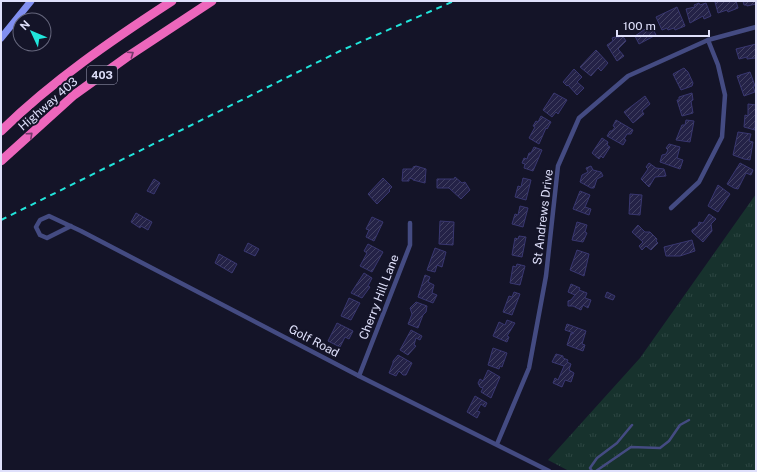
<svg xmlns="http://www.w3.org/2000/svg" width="757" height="472" viewBox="0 0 757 472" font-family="'Public Sans',sans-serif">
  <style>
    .grass { fill: url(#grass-tufts) }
    .building { fill: url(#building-hatch); stroke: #393770 }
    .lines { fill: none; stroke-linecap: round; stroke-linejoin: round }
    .service { stroke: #444b82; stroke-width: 2.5 }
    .minor { stroke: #444b82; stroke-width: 4.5 }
    .secondary { stroke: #818ff0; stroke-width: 7 }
    .motorway { stroke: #ed67bc; stroke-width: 9 }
    .rail { stroke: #21e5db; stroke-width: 2; stroke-dasharray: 6 5; stroke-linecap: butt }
    .oneway { stroke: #76396b }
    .labels { text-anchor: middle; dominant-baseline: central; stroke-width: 4; stroke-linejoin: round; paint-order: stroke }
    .shield { fill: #141428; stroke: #a2a3bc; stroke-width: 1 }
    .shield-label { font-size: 11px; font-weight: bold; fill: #dfe0fb }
    .street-label { font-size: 12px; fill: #dfe0fb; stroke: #141428 }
  </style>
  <defs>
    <pattern id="grass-tufts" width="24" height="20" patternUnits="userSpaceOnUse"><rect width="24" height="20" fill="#17322d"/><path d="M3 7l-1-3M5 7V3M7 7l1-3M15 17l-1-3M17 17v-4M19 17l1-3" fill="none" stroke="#2d4642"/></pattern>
    <pattern id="building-hatch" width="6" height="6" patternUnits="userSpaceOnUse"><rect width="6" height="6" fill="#242247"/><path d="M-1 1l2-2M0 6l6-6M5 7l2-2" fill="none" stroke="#434262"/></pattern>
  </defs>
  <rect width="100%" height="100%" fill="#141428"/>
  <path class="grass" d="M756,194v277h-187l-21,-11 92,-102z"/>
  <g class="building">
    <path d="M719,1h17l2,7 -10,4 -1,-2 -9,3 -3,-11z"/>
    <path d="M743,1h13v3l-9,2v-1h-3z"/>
    <path d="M699,3l1,2 6,-2 5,13 -7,3 -1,-3 -13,7 -4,-14 9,-2 -1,-2z"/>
    <path d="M677,7l8,19 -10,4 -1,-2 -6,2 -1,-2 -5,2 -6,-13z"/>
    <path d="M651,25l5,10 -17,9 -4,-8z"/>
    <path d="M622,35l4,6 -8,8 6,7 -7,5 -10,-16 6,-4 -1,-3 3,-1 3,1z"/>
    <path d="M756,44v15l-1,-1 -8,1v-2l-8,2 -3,-10z"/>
    <path d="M596,50l12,13 -7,8 -3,-3 -7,8 -11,-9z"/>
    <path d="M684,68l4,4 5,11 -1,3 -11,4 -8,-16z"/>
    <path d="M574,69l8,8 -5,5 7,6 -7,7 -9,-10 -1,1 -4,-4z"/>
    <path d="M750,72l5,14h-2l2,6 -11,4 -7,-20z"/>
    <path d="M554,93l13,7 -9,14 -2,-2 -4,5 -9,-7z"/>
    <path d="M692,93l1,7 -2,1 2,12 -11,3 -5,-16h2v-3z"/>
    <path d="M645,96l5,8 -8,7 2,3 -11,9 -9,-11z"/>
    <path d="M748,104l8,1 -1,25 -11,-3 1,-12 3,1z"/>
    <path d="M541,116l10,6 -4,7 -1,-1 -7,16 -10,-6 6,-11 -2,-1 3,-5 2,1z"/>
    <path d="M616,120l17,10 -2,4h-4l-3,5 2,1 -3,5 -16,-9 3,-5h2l3,-4 -2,-1z"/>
    <path d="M686,120l8,1 -4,21 -14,-2 6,-15h3z"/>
    <path d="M738,132l13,2 -2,7 4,1 -3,18 -6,-1 -11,-4z"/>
    <path d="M602,138l6,4 -1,3 3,2 -7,11 -2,-2 -2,3 -7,-6z"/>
    <path d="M669,144l11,3 -3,11 6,2 -3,9 -20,-7 2,-7 4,-1 2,-4 -2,-2z"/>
    <path d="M534,147l8,3 -9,21 -9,-3 1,-4 -3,-1 2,-5 3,1 2,-6h2z"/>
    <path d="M649,163l7,5 8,1 2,7 -11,1 -6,10 -8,-8 7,-10 -2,-2z"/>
    <path d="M740,163l13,7 -2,5 -5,-2 -8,16 -4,-1 -7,-4z"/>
    <path d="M416,166l10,3 -1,14 -12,-3v-1l-4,-1v3h-7l1,-12h10v-2z"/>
    <path d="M591,166l2,4 8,2 2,4 -6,3 -3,9h-3l-11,-6 2,-7 6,-3 -2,-4z"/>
    <path d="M455,177l7,6 3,-1 5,8 -9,9 -12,-11h-12v-9h17z"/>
    <path d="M383,178l9,9 -3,3 1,1 -13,13 -9,-10z"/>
    <path d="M523,178l8,2 -5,20 -11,-3 3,-11 3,1z"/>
    <path d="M154,179l6,4 -6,11 -7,-3z"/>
    <path d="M718,185l12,9 -12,18 -10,-6z"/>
    <path d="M580,191l10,4 -5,12 6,2 -2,6 -16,-6z"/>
    <path d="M630,194l12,1 -2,20 -11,-1z"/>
    <path d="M520,206l8,2 -5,19 -11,-3 3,-10 3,1z"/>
    <path d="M136,213l16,9 -4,8 -7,-4 -1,2 -9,-6z"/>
    <path d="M709,214l7,5 -5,5 1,7 -9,11 -11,-10v-2l6,-4 1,-4 4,1z"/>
    <path d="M372,217l11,5 -9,19 -8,-4 3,-7 -3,-1z"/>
    <path d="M440,221l14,1 -1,23 -14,-1z"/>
    <path d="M577,222l10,3 -2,7 2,1 -4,9 -11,-2z"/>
    <path d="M638,225l7,7h5l7,7 -1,2 2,2 -7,7 -5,-4 -4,4 -3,-4 4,-4 -11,-10z"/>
    <path d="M519,236l7,1 -4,20 -10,-2 3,-17 3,1z"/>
    <path d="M692,240l3,11 -15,5h-14l-2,-9z"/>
    <path d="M248,243l11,6 -4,7 -11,-5z"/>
    <path d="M368,244l15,8 -11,20 -12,-6 7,-13 -3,-2z"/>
    <path d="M435,248l11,4 -4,15 -5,-2 -2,7 -8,-2z"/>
    <path d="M577,250l12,4 -5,22 -14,-6z"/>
    <path d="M219,254l18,10 -5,9 -17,-10z"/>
    <path d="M517,264l8,2 -5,19 -10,-2 3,-17 3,1z"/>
    <path d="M364,273l8,5 -4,8 2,1 -8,11 -11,-5z"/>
    <path d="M425,275l5,2 -2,5 6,3 -2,8 5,2 -4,8 -15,-6z"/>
    <path d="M571,284l9,4 -1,2 8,3 -2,5 6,2 -3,8 -5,-3 -2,5 -8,-4h-5v-5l3,-1 4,-5 -7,-3z"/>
    <path d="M514,292l6,2 -8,21 -9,-3 6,-16 3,1z"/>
    <path d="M607,292l8,4 -2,4 -8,-3z"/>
    <path d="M349,298l11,5 -9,17 -10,-4z"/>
    <path d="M416,302l11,4 -1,6 -3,3 -5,13 -10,-4 4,-10 -2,-6z"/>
    <path d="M507,320l8,3 -8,13 2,1 -2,5 -14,-6 6,-14 6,3z"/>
    <path d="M337,323l16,8 -4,8 -4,-2 -5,10 -12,-6z"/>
    <path d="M567,324l19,7 -4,13 3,1 -2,6 -16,-6 4,-12h3l-9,-3z"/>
    <path d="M411,330l11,6 -2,4 -4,-2 -2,7 2,1 -8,9 -8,-5z"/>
    <path d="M493,348l14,5 -5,14 -2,-1 -1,3 -11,-4z"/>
    <path d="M556,354l7,2v2l5,2 -1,2 4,2 -2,6 5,3 -3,9 -6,-2 -3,7 -9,-4 2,-5 3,2 6,-14 -12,-4z"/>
    <path d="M398,355l14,8 -6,12h-3l-4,-4 -3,5 -7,-3 4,-10v-2z"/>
    <path d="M488,370l12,7 -9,21 -10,-6 2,-4 -3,-1 -2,-4 2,-4 3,2z"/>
    <path d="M475,396l12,7 -2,4 -4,-3 -4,7 3,1 -3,6 -10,-6z"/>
  </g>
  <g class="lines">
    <g class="service">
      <path d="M592,471l-2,-3 7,-10 20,-15 15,-18"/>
      <path d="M596,471l35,-24 29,1 9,-7 11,-16 9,-5"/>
    </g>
    <g class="minor">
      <path d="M671,208l28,-26 23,-45 3,-42 -7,-30 -10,-25"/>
      <path d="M71,226l-24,12 -7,-3 -4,-8 4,-7 9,-4 32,15 278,145 190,95"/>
      <path d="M359,376l51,-131v-22"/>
      <path d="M497,444l32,-76 17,-92 12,-110 21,-48 49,-42 80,-36 48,-13"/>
    </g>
    <path class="secondary" d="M1,38l30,-37"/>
    <g class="motorway">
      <path d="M1,131c51,-50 111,-91 171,-130"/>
      <path d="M1,161l73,-66 53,-38 85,-56"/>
    </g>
    <path class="rail" d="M1,220l339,-169 114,-50"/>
  </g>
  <defs><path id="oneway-chevron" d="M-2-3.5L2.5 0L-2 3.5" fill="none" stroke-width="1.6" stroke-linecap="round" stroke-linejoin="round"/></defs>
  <g class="oneway">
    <use href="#oneway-chevron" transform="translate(131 54) rotate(-34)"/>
    <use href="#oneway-chevron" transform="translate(30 135) rotate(-42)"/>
  </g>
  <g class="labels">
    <rect class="shield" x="87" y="66" width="30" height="18" rx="3"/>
    <g class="shield-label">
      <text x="102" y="75">403</text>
    </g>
    <g class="street-label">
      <text transform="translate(48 104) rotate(-41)">Highway 403</text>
      <text transform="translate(543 217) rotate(-83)">St Andrews Drive</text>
      <text transform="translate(379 297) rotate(-69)">Cherry Hill Lane</text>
      <text transform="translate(314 341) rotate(28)">Golf Road</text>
    </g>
  </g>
  <rect width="757" height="472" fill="none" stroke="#dfe0fb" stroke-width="4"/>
  <g transform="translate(32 32) rotate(314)"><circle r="19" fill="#141428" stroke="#65667c"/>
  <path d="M0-3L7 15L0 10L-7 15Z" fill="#21e5db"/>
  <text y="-6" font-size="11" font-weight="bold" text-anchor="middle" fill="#dfe0fb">N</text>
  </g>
  <path d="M617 30v6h92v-6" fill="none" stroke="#dfe0fb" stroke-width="2"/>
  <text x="623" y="30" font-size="12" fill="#dfe0fb" stroke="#141428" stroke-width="3" paint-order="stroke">100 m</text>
</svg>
